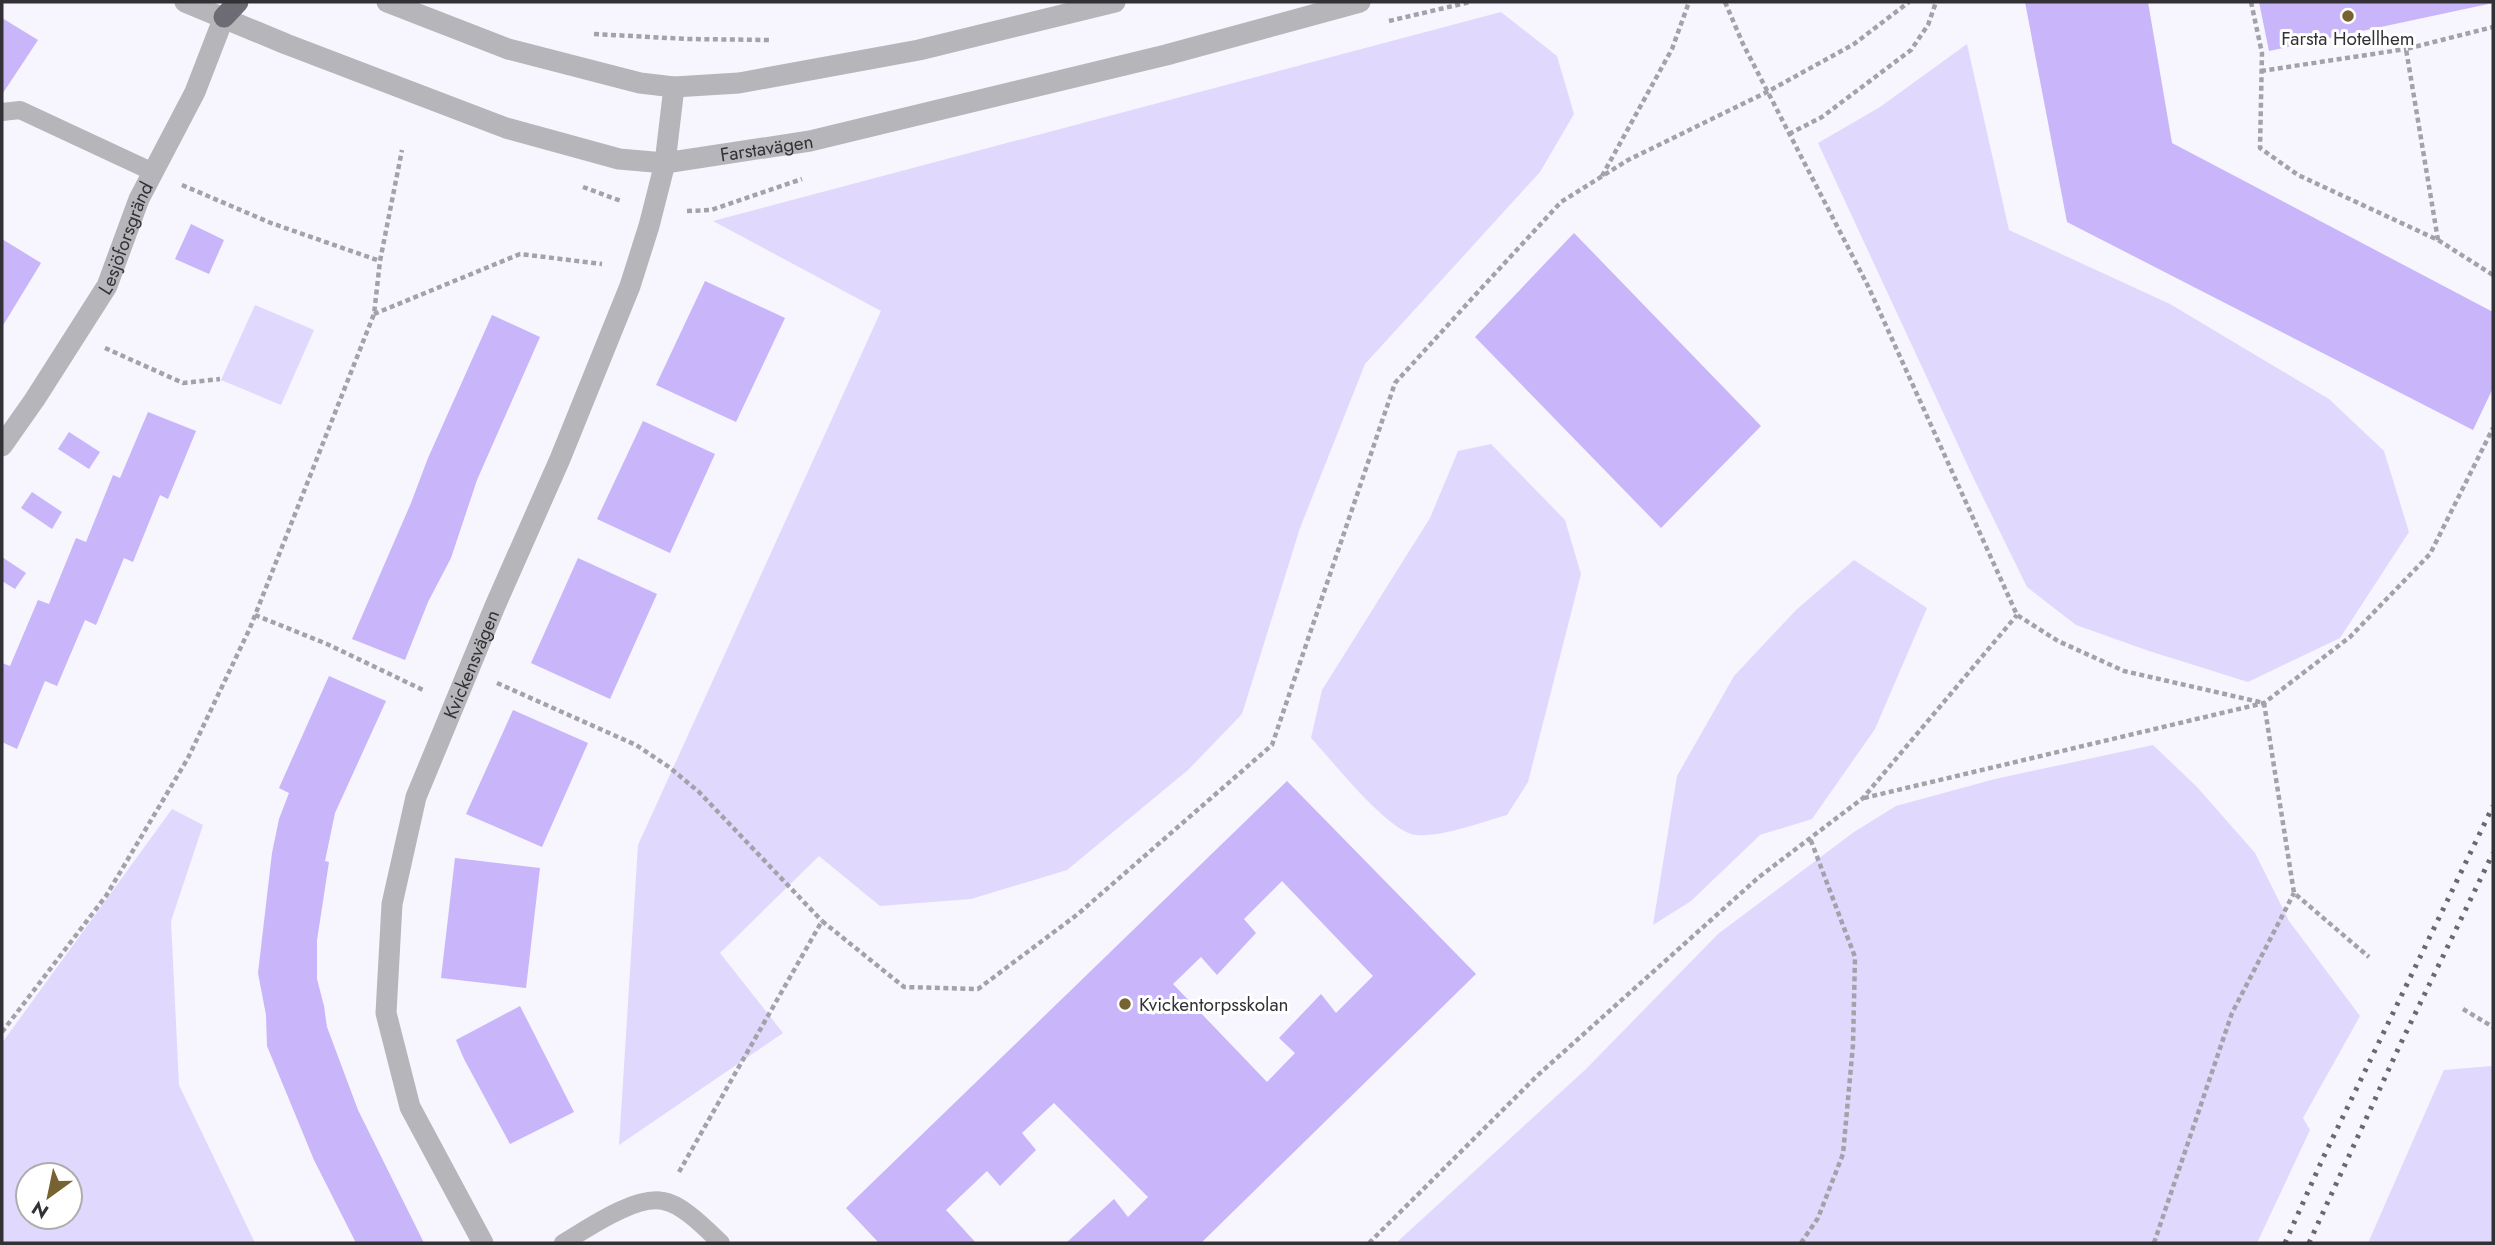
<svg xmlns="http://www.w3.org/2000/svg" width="2495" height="1245" viewBox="0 0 2495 1245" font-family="Jost,sans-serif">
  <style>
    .green { fill: #e1d8fd; fill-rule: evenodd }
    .building { fill: #c8b5fa; fill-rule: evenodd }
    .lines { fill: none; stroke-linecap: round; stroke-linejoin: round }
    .path { stroke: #a4a2a9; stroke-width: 4.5; stroke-dasharray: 5 3.5; stroke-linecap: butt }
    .service { stroke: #b6b5ba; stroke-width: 18 }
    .minor { stroke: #b6b5ba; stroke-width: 21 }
    .tertiary { stroke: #b6b5ba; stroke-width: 21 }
    .motorway { stroke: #6d6b74; stroke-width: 21 }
    .rail { stroke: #6a686e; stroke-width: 5; stroke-dasharray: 3.5 7; stroke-linecap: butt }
    .poi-dot { fill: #776332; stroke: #fff; stroke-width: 2.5 }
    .labels { text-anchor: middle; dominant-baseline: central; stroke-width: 6; stroke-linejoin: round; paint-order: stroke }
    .poi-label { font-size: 19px; fill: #333136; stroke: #fff }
    .street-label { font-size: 19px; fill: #333136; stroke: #fff }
  </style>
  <rect width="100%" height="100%" fill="#f7f5fe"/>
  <g class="green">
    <path d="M1501,12l56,44 17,58 -34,58 -175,192 -65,164 -58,186 -54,56 -121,100 -96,29 -91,7 -61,-50 -99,97 63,80 -164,112 19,-300 243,-534 -168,-90z"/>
    <path d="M1967,44l42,186 161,74 159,95 55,52 25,81 -69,106 -92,44 -99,-31 -73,-26 -49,-38 -54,-110 -155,-334 62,-36z"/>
    <path d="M255,305l59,25 -33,75 -60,-25z"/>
    <path d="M1491,444l74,76 16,54 -53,208 -21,33c-25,7 -64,22 -90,20 -28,-1 -85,-75 -106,-97l11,-48 108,-172 28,-67z"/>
    <path d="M1854,560l73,48 -52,121 -63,90 -52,16 -69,66 -38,24 24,-149 57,-100 62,-66z"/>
    <path d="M2153,745l44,42 58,66 34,68 71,95 -57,102 7,12 -53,113h-861l189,-173 133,-136 136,-102 42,-26 99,-27z"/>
    <path d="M172,809l31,16 -32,96 8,164 76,158h-253v-200zM28,1175h42v42h-42z"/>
    <path d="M2491,1066l2,2v175h-125l76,-173z"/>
  </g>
  <g class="building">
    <path d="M2025,2h123l24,141 321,169v76l-20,42 -406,-208z"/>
    <path d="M2259,2h234v1l-224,48z"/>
    <path d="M2,18l36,22 -35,53 -1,-1z"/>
    <path d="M191,224l33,16 -15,34 -34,-15z"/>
    <path d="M1574,233l187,193 -100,102 -186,-191z"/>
    <path d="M2,239l39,24 -39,64z"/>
    <path d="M705,281l80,37 -49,104 -80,-37z"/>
    <path d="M492,315l48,22 -63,143 -26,78 -23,44 -23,58 -53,-21 59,-136 17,-45z"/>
    <path d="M148,412l48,19 -28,68 -8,-4 -27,67 -9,-4 -28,67 -11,-5 -28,66 -12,-5 -28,68 -15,-7v-79l8,3 28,-66 11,4 27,-66 10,4 27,-67 7,3z"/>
    <path d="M643,421l72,33 -45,99 -73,-34z"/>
    <path d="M69,432l31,20 -11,17 -31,-20z"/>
    <path d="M32,492l30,20 -10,17 -31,-21z"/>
    <path d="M2,557l24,16 -11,16 -13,-8z"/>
    <path d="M578,558l79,36 -47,105 -79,-36z"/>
    <path d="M329,676l57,25 -51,112 -10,48 4,1 -12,78v39l7,27 3,21 31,83 66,133h-68l-42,-83 -47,-114 -1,-31 -8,-42 14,-120 7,-34 10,-26 -10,-5z"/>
    <path d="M513,710l75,33 -46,104 -76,-33z"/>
    <path d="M1287,781l189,193 -275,269h-135l48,-44 14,18 20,-20 -94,-94 -32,30 14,17 -36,36 -13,-15 -41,39 30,33h-97l-33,-35zM1282,881l91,95 -37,37 -15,-19 -42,44 16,15 -28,29 -94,-98 28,-27 16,18 39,-42 -12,-14z"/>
    <path d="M455,858l85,10 -14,120 -85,-10z"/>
    <path d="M520,1006l54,106 -64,32 -46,-85 -8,-19z"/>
  </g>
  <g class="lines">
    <g class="path">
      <path d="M1725,2l18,42 125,242 149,329 41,26 66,30 140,32 30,190 75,64"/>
      <path d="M2251,2l11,51 -2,95 38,27 140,65 55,35"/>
      <path d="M1389,21l81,-19"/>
      <path d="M594,34l93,5 83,1"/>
      <path d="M2261,71l145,-22"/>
      <path d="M1789,134l33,-17 89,-67 17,-25 8,-23"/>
      <path d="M1602,176l70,-127 17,-47"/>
      <path d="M182,185l89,38 109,38"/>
      <path d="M583,187l38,14"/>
      <path d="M687,211l24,-1 91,-31"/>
      <path d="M2438,240l-32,-191 87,-22"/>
      <path d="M374,314l146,-60 82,10"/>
      <path d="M105,348l78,35 37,-4"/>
      <path d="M255,615l72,29 96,46"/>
      <path d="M497,683l139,62 33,22 30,25 123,129"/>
      <path d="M1864,798l400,-95 86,-66 80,-83 63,-126"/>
      <path d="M2463,1009l30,18"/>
      <path d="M2,1032l104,-136 82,-138 62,-130 124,-314 6,-53 22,-111"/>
      <path d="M679,1172l143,-251 82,66 74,2 100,-75 194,-169 123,-362 82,-90 84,-91 67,-42 139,-68 87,-48 55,-42"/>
      <path d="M1369,1243l170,-169 220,-197 104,-79 154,-183"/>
      <path d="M1801,1243l17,-25 25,-64 10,-109 2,-88 -45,-119"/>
      <path d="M2154,1243l78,-230 62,-120"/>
    </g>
    <g class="service">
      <path d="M2,112l18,-2 133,62"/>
      <path d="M563,1243c24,-14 72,-48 100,-42 20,3 44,29 58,42"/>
    </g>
    <g class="minor">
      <path id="s1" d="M2,446l33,-47 72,-113 32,-87 56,-107 29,-75"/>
      <path id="s2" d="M483,1243l-73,-136 -24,-94 6,-109 24,-107 79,-191 65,-147 70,-173 19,-60 16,-63 9,-76"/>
    </g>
    <g class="tertiary">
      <path id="s3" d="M185,2l101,42 220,84 113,31 46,4 145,-22 356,-86 194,-53"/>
      <path d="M387,2l121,47 132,34 34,4 65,-4 180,-33 196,-48"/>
    </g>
    <path class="motorway" d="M224,17l14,-15"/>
    <g class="rail">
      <path d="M2285,1243l38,-85 170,-352"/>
      <path d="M2309,1243l90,-196 94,-194"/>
    </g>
  </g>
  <g class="poi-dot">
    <circle cx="2348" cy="16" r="7"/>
    <circle cx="1125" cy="1004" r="7"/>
  </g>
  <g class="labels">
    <g class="poi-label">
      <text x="2348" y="38">Farsta Hotellhem</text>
      <text x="1139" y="1004" text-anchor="start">Kvickentorpsskolan</text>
    </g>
    <g class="street-label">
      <text stroke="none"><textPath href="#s3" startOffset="611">Farstavägen</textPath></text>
      <text stroke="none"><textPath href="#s1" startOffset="243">Lesjöforsgränd</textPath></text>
      <text stroke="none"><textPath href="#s2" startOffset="614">Kvickensvägen</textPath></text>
    </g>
  </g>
  <rect width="2495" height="1245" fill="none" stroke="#333136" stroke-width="7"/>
  <g transform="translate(49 1196) rotate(213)"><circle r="33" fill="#ffffff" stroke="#adadaf" stroke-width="2"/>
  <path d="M0-5L12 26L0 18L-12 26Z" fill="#776332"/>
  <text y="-10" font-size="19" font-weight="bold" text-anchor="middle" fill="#333136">N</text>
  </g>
</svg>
